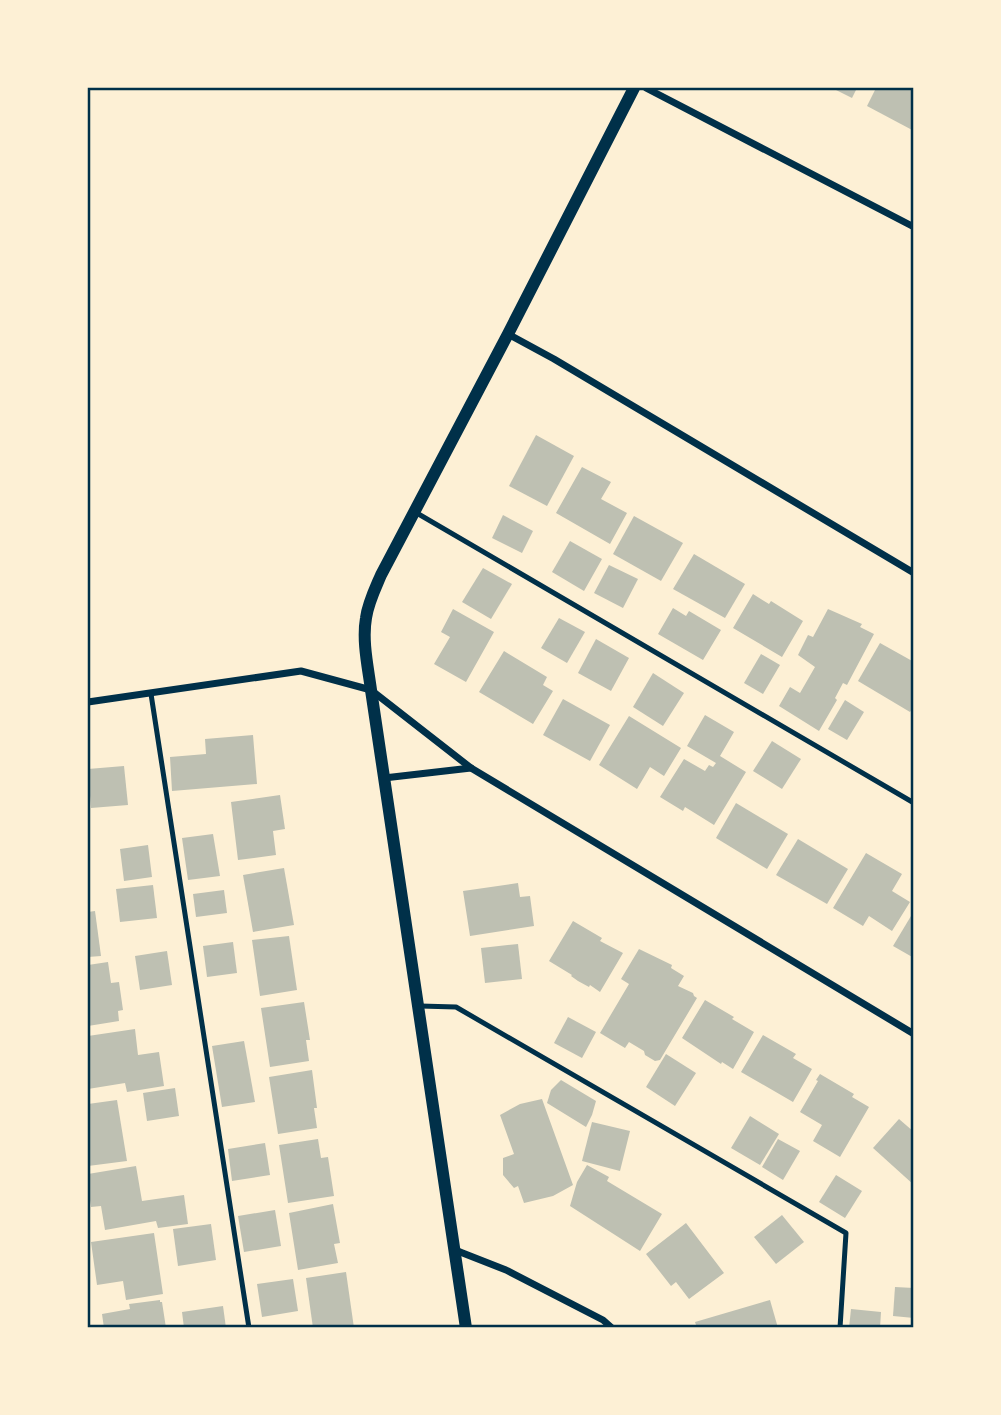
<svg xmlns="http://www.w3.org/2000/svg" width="1001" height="1415" viewBox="0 0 1001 1415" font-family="'IBM Plex Sans',sans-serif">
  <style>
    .building { fill: #bec0b2 }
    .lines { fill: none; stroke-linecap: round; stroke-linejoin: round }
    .service { stroke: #003049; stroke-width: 5 }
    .minor { stroke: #003049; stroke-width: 7 }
    .tertiary { stroke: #003049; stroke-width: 12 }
    .neatline { fill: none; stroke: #003049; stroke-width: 2.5 }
  </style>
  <rect width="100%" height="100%" fill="#fdf0d5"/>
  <g class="building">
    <path d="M832,88h25l-5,10z"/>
    <path d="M876,88h38v43l-47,-25z"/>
    <path d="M536,435l38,21 -27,50 -38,-20z"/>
    <path d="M582,467l29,15 -10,17 26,14 -17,31 -54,-31z"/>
    <path d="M503,515l30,16 -11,22 -30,-15z"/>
    <path d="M634,516l49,27 -22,38 -48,-27z"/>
    <path d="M570,541l32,18 -18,32 -32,-19z"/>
    <path d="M694,554l51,30 -20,34 -52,-29z"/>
    <path d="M609,565l29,14 -15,29 -29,-15z"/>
    <path d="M483,568l29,16 -21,35 -29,-17z"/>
    <path d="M753,594l16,10 2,-3 32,20 -21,36 -49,-29z"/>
    <path d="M673,608l13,8 3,-5 32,19 -18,30 -45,-26z"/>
    <path d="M453,609l41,23 -28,50 -32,-18 16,-27 -9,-5z"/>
    <path d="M828,609l34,15 -2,3 14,7 -27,51 -4,-2 -8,15 2,2 -18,31 -40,-25 11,-19 10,6 15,-26 -17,-12 10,-20 5,2z"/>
    <path d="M559,618l26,14 -18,31 -26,-15z"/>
    <path d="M596,639l33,19 -18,33 -33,-18z"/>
    <path d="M880,643l34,19v44l-4,6 -52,-31z"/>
    <path d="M504,651l43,26 -4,8 10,6 -20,33 -54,-32z"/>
    <path d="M761,654l19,11 -17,29 -19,-11z"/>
    <path d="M653,673l31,20 -21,33 -30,-19z"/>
    <path d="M563,699l47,26 -20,36 -47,-26z"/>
    <path d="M845,700l19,12 -17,28 -19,-11z"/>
    <path d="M705,715l29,17 -14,24 26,16 -32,53 -29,-18 -2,4 -23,-14 24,-38 21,12 4,-6 4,2 3,-4 -29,-17z"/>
    <path d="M629,716l52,32 -17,28 -14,-9 -13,22 -38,-24z"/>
    <path d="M253,735l4,49 -85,7 -2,-34 36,-3 -1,-15z"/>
    <path d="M772,741l29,18 -19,30 -29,-18z"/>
    <path d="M124,766l4,39 -37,3 -3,-39z"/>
    <path d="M280,795l5,34 -12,2 3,24 -38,5 -7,-58z"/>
    <path d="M736,803l52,31 -21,35 -51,-31z"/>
    <path d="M213,834l7,42 -32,4 -6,-42z"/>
    <path d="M798,839l50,30 -21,35 -51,-29z"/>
    <path d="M148,845l4,32 -28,4 -4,-32z"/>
    <path d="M866,853l36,21 -10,17 18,11 -18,29 -23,-15 -6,10 -30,-18z"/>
    <path d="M284,868l10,57 -41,7 -10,-57z"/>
    <path d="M518,883l2,14 10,-1 4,30 -64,10 -7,-45z"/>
    <path d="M153,885l4,33 -37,4 -4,-33z"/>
    <path d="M224,890l3,23 -31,4 -3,-23z"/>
    <path d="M95,911l6,45 -13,1v-45z"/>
    <path d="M914,911v47l-21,-12z"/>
    <path d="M573,921l29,17 -2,3 23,12 -23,39 -10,-7 -1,2 -11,-6 -7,-5 1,-1 -23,-14z"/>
    <path d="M289,936l8,54 -37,6 -8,-56z"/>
    <path d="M233,942l4,31 -30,4 -4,-31z"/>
    <path d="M518,944l4,35 -37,4 -4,-35z"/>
    <path d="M639,949l33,16 -1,3 13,8 -6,10 15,7 1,3 3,2 -37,62 -5,1 -10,-6 -1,-4 -15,-9 -4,6 -25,-15 29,-49 -8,-5z"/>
    <path d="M167,951l5,34 -32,5 -5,-34z"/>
    <path d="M108,962l3,21 8,-1 4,28 -5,1 1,10 -31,5v-61z"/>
    <path d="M705,1000l29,17 -2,2 22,13 -21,37 -11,-7 -1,2 -39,-26z"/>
    <path d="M304,1002l6,38h-4l3,21 -39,6 -9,-59z"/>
    <path d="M568,1017l28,15 -14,26 -28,-15z"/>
    <path d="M135,1029l3,26 21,-3 5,34 -37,6 -2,-9 -37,6v-53z"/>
    <path d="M763,1035l33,19 -3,4 19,11 -19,33 -52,-30z"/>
    <path d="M244,1041l11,61 -33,5 -10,-61z"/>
    <path d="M666,1054l30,19 -21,33 -29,-19z"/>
    <path d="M312,1070l5,38h-3l3,20 -39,6 -9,-57z"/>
    <path d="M820,1074l34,20 -2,3 17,10 -29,50 -27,-16 9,-16 -22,-13 18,-31 -2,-1z"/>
    <path d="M561,1080l35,21 -4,14 -6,12 -39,-24 4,-13z"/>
    <path d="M175,1088l4,28 -32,5 -4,-28z"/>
    <path d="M542,1099l31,86 -20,11 -29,7 -6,-17 -4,2 -11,-13v-17l11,-4 -14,-39 20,-11z"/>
    <path d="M117,1100l10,61 -39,5v-62z"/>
    <path d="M750,1116l29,18 -19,31 -29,-17z"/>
    <path d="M899,1119l15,13v53l-41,-37z"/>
    <path d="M592,1122l38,9 -10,40 -38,-10z"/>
    <path d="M318,1139l3,19 7,-1 6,39 -46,7 -9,-58z"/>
    <path d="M778,1139l22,12 -17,29 -21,-13z"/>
    <path d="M265,1143l5,32 -38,6 -4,-32z"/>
    <path d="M587,1165l22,12 -2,4 55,33 -22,37 -70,-45 7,-24z"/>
    <path d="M136,1166l6,35 42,-6 4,29 -30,4 -2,-7 -51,9 -4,-24 -10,1 -3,-21v-12z"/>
    <path d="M836,1175l26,16 -17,27 -26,-16z"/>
    <path d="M333,1204l7,39 -6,1 4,19 -40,7 -9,-57z"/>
    <path d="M275,1210l6,36 -37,6 -6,-36z"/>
    <path d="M782,1215l22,27 -28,22 -22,-27z"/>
    <path d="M686,1223l38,50 -35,26 -13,-17 -5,4 -25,-32z"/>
    <path d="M211,1224l5,36 -38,6 -5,-37z"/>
    <path d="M154,1233l9,61 -37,6 -3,-19 -26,4 -6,-43z"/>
    <path d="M346,1272l8,56h-41l-7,-50z"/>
    <path d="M293,1279l5,32 -36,6 -5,-33z"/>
    <path d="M895,1287l19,1v30l-21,-2z"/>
    <path d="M160,1300v2h2l4,26h-62l-2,-14 28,-5 -1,-5z"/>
    <path d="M770,1300l8,28h-81l-2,-6z"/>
    <path d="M223,1306l3,22h-42l-2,-16z"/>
    <path d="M851,1309l30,3 -1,16h-31z"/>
  </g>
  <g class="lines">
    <g class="service">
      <path d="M415,512l499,291"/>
      <path d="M151,694l98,634"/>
      <path d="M420,1006l36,1 390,226 -6,95"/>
    </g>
    <g class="minor">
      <path d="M646,88l268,139"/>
      <path d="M508,334l46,25 360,214"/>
      <path d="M88,702l213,-31 70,19 100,78 443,266"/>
      <path d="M384,778l87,-10"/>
      <path d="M455,1250l51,20 97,50 9,8"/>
    </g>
    <path class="tertiary" d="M466,1328l-95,-638c-3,-23 -9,-49 -5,-72 2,-15 9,-29 15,-43l127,-241 126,-246"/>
  </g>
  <rect width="1001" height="1415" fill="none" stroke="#fdf0d5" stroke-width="178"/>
  <rect x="89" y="89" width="823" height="1237" class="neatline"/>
</svg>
